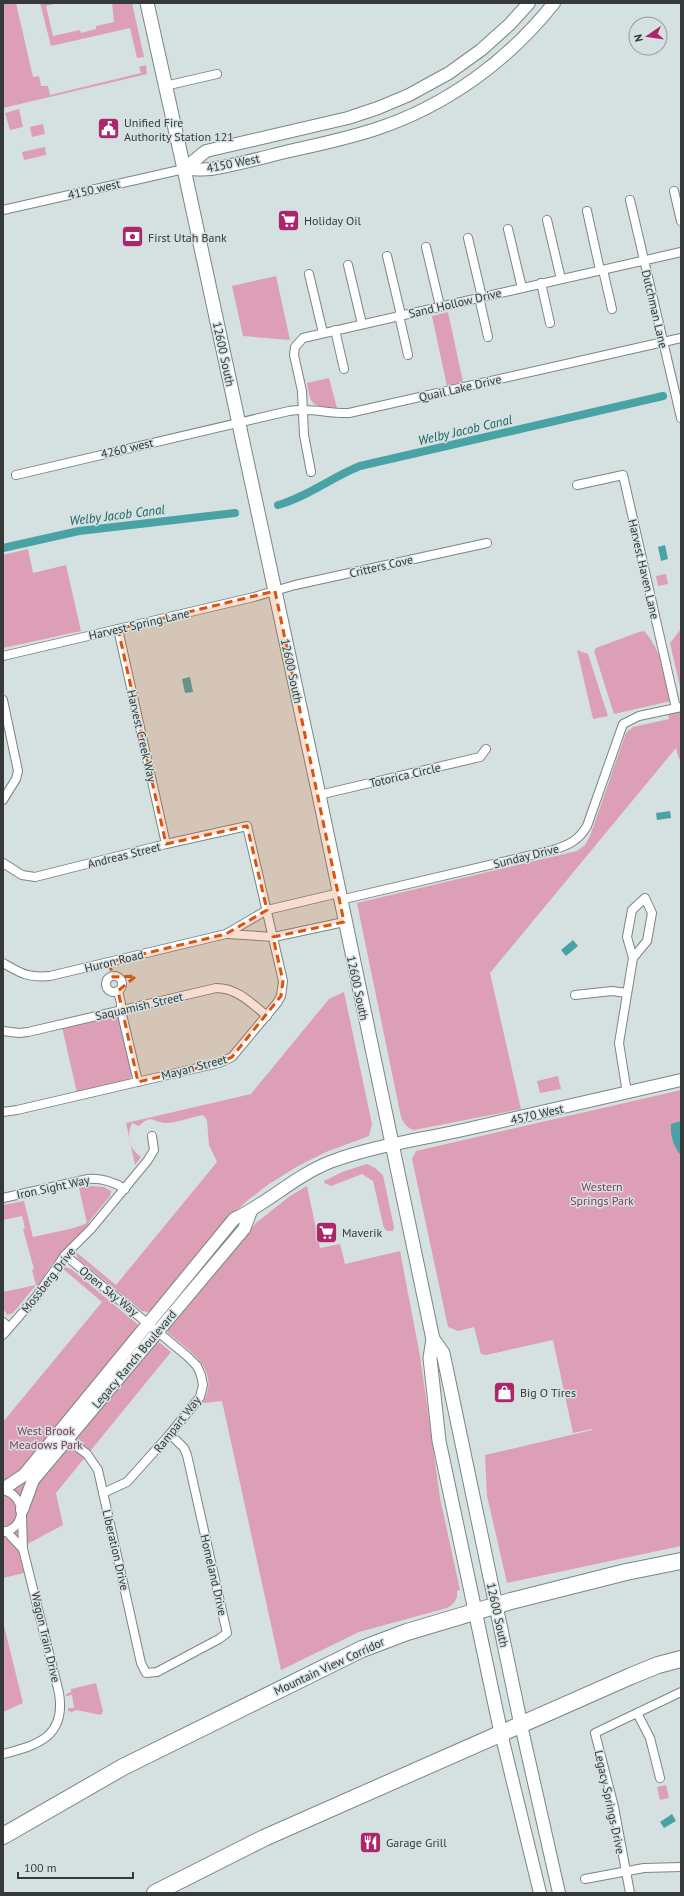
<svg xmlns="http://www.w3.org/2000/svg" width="684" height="1896" viewBox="0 0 684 1896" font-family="'PT Sans',sans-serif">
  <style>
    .green { fill: #dc9fb6 }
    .water { fill: #49a3a4 }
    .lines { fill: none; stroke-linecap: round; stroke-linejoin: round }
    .canal { stroke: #49a3a4; stroke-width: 8 }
    .street-casing { stroke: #7a8584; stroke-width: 10 }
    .secondary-casing { stroke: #7a8584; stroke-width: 14 }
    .primary-casing { stroke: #7a8584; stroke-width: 15 }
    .highway-casing { stroke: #7a8584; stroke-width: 18 }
    .street { stroke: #fff; stroke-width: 8 }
    .secondary { stroke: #fff; stroke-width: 12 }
    .primary { stroke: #fff; stroke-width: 13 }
    .highway { stroke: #fff; stroke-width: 16 }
    .marked { fill: #d65610; fill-opacity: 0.2; stroke: #d65610; stroke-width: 3; stroke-dasharray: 8 5; stroke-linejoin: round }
    .labels { text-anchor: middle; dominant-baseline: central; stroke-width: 3; stroke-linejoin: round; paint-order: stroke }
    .poi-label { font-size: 12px; fill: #353939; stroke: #d5e1e1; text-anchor: start }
    .street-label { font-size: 12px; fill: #353939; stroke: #d5e1e1 }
    .park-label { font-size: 12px; fill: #87385b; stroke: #d5e1e1 }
    .water-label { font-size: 13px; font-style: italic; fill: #1a6364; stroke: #d5e1e1 }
  </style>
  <rect width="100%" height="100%" fill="#d5e1e1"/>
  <g class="green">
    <path d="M3,3h13l17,74 6,-1 2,10h7l2,9 91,-22 -2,-6 7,-2 1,9 -144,34z"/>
    <path d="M40,3h18l-12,3 7,30 27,-6 1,3 15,-4v-3l18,-4 -2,-19h20l12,54 -7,1 -7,-30 -79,18z"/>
    <path d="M19,109l4,18 -13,3 -5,-17z"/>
    <path d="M43,124l2,10 -13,3 -2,-10z"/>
    <path d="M45,147l1,8 -22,5 -2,-8z"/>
    <path d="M276,276l14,64 -47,-4 -11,-50z"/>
    <path d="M448,312l15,70 -16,4 -15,-70z"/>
    <path d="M329,378l8,30c-24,-2 -26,0 -30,-25z"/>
    <path d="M28,549l5,24 33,-8 15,66 -78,17v-93z"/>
    <path d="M666,574l2,10 -10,2 -2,-10z"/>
    <path d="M681,629v62l-11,-48z"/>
    <path d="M644,631c18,20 21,45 27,70l-57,13 -20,-63 2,-3 43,-16z"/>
    <path d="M577,650l11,4 20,62 -15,3z"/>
    <path d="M681,711v47l-2,1 -3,-11 -186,225 31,136 -107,21c-7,-2 -10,-6 -13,-13l-44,-214 220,-52 8,-6 5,-9 36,-103 7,-6 36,-8 -1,-5z"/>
    <path d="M344,992l28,132 -3,12 -43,16 -28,14 -29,18 -21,16 -16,14 -80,95 -4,3 -6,-1 -65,-53 -1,-6 40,33 101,-123 -8,-17 -2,-25 -4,-5c-12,2 -26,8 -38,8 -11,0 -13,-10 -26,3l-7,-3c-6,13 -3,26 9,34l-6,8 -9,-42 125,-29 78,-95z"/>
    <path d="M114,1015l5,2 13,59 -3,4 -52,13 -15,-66z"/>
    <path d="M558,1076l3,13 -21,4 -3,-12z"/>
    <path d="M681,1090v456l-174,37 -20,-87 -2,-41 107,-25v-1l-19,4 -20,-93 -67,15 -5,-1 -7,-27 -16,4 -10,-4 -36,-168 4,-8z"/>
    <path d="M367,1164l8,4 8,7 11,52 -1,4h-6l-3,-3 -11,-47 -11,-7 -31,12 -7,-3v-2l18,-9z"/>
    <path d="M90,1186l14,1 7,4 -1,5 -22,27 2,1 -2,1 -36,39 -14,22 -2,-1 -23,28 -6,2 -4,-8v-15l33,-7 -4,-15 2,-1 -11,-40 2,-1 -3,-12 -19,4v-15l21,-4 9,36 41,-9 13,-5 -8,-35z"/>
    <path d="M307,1186l13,62 20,-4 5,20 55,-13 20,105 20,142 20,92 -3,1c1,9 -3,13 -10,17l-88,24 -78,38 -59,-269 -19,2c18,-34 -12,-51 -35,-70l-1,-5 89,-105 34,-27z"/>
    <path d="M65,1267l6,2 100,83 -115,141 7,32 -45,24 6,24 -21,5v-156l99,-120 -40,-34z"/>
    <path d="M3,1622l20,81 -20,9z"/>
    <path d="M96,1683l7,28 -2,4 -25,-5 -4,2 -4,-1v-3h6l-2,-13 -6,1v-2l5,-2v-3z"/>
    <path d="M666,1785l3,13 -9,2 -3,-13z"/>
  </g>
  <g class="water">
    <path d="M665,545l3,14 -7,2 -3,-14z"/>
    <path d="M190,677l3,15 -8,1 -3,-14z"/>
    <path d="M670,811l1,7 -14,2 -1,-7z"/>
    <path d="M573,940l5,6 -12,10 -5,-6z"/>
    <path d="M681,1121v35c-7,-10 -11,-19 -10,-32z"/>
    <path d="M672,1814l4,7 -12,7 -4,-6z"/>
  </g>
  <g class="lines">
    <g class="canal">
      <path d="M278,505c29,-8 54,-28 82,-39l303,-70"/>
      <path d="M3,548l76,-17 156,-18"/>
    </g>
    <defs>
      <g id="street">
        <path d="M165,86l52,-12"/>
        <path d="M674,191l7,30"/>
        <path d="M630,200l51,218"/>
        <path d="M3,210l181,-41"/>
        <path d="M587,211l13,59"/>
        <path d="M547,220l14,59"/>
        <path d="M508,229l14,59"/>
        <path d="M468,238l14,59"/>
        <path d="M426,247l14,59"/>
        <path d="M387,256l14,59"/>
        <path d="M348,265l14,59"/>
        <path d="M603,270l9,39"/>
        <path d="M309,274l14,59"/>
        <path d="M541,283l9,40"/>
        <path d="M479,297l9,40"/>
        <path d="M399,315l9,40"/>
        <path d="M335,330l9,39"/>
        <path d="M311,472l-7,-37 -2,-44 -8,-36 1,-8 8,-9 378,-86"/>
        <path d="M16,475l273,-64c21,-4 40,3 60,2l332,-75"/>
        <path d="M577,485l46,-10 53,233"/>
        <path d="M118,629l48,215"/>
        <path d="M3,656l251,-59 41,-12 192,-42"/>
        <path d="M3,700l15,71 -2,8 -13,21"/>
        <path d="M319,795l161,-38 6,-8"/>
        <path d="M3,863l19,12 13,2 131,-33 81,-18 36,155 -2,15 -4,7 -45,54 -13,6 -202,47 -14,2"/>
        <path d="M340,900l213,-50c16,-5 26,-10 34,-24l36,-102 16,-8 42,-9"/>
        <path d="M227,934l47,3 70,-15"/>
        <path d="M3,963c19,11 25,15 47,13l176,-42 41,-24 72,-17"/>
        <circle cx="114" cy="984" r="8"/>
        <path d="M118,991l3,12v7l17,72"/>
        <path d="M575,995l37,-4 15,2"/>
        <path d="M3,1031l16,2 9,-1 188,-44c21,0 35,15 51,28"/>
        <path d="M627,1093l-8,-50 14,-85 -6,-21 5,-27 13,-12 7,15 -5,28 -14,17"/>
        <path d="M3,1198l85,-19c13,-1 26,3 37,10"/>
        <path d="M65,1255l122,101 10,10 4,9 2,10 -3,12 -30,37 -43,48 -24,11"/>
        <path d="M3,1322l6,5"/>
        <path d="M3,1335l33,-38 29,-42 26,-26 57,-69 6,-10 -2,-14"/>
        <path d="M67,1439l20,15 11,16 43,193 5,10 11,-1 62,-33 8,-6 -40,-178 -3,-7 -14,-14"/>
        <path d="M3,1490c23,5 25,38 0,42"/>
        <path d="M6,1531l17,18"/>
        <path d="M637,1713l13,25 10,40"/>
        <path d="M3,1754c36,-9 63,-18 56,-61l-36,-144 -1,-34"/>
        <path d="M585,1879l59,-11 37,-1"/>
        <path d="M630,1893l-16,-86 -19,-74 86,-41"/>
      </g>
      <g id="secondary">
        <path d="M184,169c9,0 19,1 27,0 25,-4 50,-11 74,-17 31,-7 61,-13 91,-23 70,-23 132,-68 178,-126"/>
        <path d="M184,169l22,-18 142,-33 30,-10 31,-13 40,-22 32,-23 29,-26 19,-21"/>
        <path d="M3,1489l21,-14 210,-256c34,-16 61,-43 96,-57 43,-16 88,-22 133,-32 72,-16 145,-33 218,-50"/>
        <path d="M22,1510l11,-30 211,-251 7,-18"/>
        <path d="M521,1725l38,168"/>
        <path d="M501,1733l39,160"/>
      </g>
      <g id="primary">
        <path d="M147,3l37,166 135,626 112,535 2,9 -3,19 9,83 62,292"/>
        <path d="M433,1339l10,14 78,372"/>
      </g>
      <g id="highway">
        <path d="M3,1836l120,-69 239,-118 45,-17 104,-31 115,-29 55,-11"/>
        <path d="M155,1893l109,-55 367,-162 27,-11 23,-6"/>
      </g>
    </defs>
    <use href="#street" class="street-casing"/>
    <use href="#secondary" class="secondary-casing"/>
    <use href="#primary" class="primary-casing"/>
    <use href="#highway" class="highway-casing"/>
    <use href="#street" class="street"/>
    <use href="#secondary" class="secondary"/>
    <use href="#primary" class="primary"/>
    <use href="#highway" class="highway"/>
  </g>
  <path class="marked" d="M275,591l69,331 -71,15 10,44 -2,15 -49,61 -13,6 -81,19 -20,-91 18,-15 -23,1 -4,-15 117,-28 41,-24 -20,-84 -81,18 -48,-215z"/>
  <defs>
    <symbol id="civic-square" viewBox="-11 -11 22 22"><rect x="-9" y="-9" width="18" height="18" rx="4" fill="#ad266b" stroke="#d5e1e1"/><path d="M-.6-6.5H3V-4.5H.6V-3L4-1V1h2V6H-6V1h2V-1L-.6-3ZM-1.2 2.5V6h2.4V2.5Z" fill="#fff"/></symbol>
    <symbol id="supermarket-square" viewBox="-11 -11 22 22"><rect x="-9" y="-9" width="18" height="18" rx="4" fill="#ad266b" stroke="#d5e1e1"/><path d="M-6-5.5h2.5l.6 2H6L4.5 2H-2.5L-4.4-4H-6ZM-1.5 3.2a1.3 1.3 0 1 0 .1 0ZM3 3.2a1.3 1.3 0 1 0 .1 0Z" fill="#fff"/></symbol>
    <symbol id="bank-square" viewBox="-11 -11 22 22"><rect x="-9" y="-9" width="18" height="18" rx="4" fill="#ad266b" stroke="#d5e1e1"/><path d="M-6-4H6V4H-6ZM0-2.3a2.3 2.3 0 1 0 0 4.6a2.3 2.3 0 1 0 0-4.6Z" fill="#fff"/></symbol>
    <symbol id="shop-square" viewBox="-11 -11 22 22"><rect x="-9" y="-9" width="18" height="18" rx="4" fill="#ad266b" stroke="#d5e1e1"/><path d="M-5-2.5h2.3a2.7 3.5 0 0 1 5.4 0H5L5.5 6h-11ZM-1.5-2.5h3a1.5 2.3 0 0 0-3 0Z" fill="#fff"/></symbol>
    <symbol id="restaurant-square" viewBox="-11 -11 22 22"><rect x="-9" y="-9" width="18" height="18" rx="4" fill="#ad266b" stroke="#d5e1e1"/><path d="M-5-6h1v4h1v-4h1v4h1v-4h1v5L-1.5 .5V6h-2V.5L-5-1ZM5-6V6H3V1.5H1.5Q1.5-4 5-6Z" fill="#fff"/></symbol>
  </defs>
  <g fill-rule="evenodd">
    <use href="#civic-square" x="96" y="116" width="25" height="25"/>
    <use href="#supermarket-square" x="276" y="208" width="25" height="25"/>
    <use href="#bank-square" x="120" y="224" width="25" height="25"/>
    <use href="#supermarket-square" x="314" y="1220" width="25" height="25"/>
    <use href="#shop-square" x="492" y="1380" width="25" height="25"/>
    <use href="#restaurant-square" x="358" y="1830" width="25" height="25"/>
  </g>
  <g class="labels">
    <g class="poi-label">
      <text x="124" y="122">Unified Fire<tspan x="124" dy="14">Authority Station 121</tspan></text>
      <text x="304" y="220">Holiday Oil</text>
      <text x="148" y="237">First Utah Bank</text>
      <text x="342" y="1232">Maverik</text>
      <text x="520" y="1392">Big O Tires</text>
      <text x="386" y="1842">Garage Grill</text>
    </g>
    <g class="street-label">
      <text transform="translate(233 163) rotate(-11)">4150 West</text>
      <text transform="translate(94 189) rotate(-13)">4150 west</text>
      <text transform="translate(455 303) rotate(-13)">Sand Hollow Drive</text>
      <text transform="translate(655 309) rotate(77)">Dutchman Lane</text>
      <text transform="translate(224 354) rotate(78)">12600 South</text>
      <text transform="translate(460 388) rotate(-13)">Quail Lake Drive</text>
      <text transform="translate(127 448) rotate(-13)">4260 west</text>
      <text transform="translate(381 566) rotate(-13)">Critters Cove</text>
      <text transform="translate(644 569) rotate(77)">Harvest Haven Lane</text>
      <text transform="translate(139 624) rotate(-13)">Harvest Spring Lane</text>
      <text transform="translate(292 671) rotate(78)">12600 South</text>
      <text transform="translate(142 736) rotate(77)">Harvest Creek Way</text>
      <text transform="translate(405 775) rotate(-13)">Totorica Circle</text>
      <text transform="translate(124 855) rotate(-14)">Andreas Street</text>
      <text transform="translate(526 856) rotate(-14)">Sunday Drive</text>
      <text transform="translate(114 961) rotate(-14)">Huron Road</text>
      <text transform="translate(358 988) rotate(78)">12600 South</text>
      <text transform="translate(139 1006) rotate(-13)">Saquamish Street</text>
      <text transform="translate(194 1067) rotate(-15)">Mayan Street</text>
      <text transform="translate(537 1114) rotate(-13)">4570 West</text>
      <text transform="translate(53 1187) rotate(-12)">Iron Sight Way</text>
      <text transform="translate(48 1280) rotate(-52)">Mossberg Drive</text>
      <text transform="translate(109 1291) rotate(39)">Open Sky Way</text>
      <text transform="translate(134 1359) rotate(-50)">Legacy Ranch Boulevard</text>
      <text transform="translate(177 1424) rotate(-52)">Rampart Way</text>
      <text transform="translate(116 1550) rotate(77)">Liberation Drive</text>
      <text transform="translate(214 1575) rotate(77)">Homeland Drive</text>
      <text transform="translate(498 1615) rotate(78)">12600 South</text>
      <text transform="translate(46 1637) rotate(77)">Wagon Train Drive</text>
      <text transform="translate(329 1666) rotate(-25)">Mountain View Corridor</text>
      <text transform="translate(610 1802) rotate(78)">Legacy Springs Drive</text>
    </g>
    <g class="park-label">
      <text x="602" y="1186">Western<tspan x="602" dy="14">Springs Park</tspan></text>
      <text x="46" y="1430">West Brook<tspan x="46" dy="14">Meadows Park</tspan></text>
    </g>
    <g class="water-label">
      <text transform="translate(465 430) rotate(-13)">Welby Jacob Canal</text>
      <text transform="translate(117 515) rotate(-7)">Welby Jacob Canal</text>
    </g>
  </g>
  <rect width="684" height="1896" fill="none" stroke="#353939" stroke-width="8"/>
  <g transform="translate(648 36) rotate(257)"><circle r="19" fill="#d5e1e1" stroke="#959e9e"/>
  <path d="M0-3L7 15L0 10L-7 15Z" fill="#ad266b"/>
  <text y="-6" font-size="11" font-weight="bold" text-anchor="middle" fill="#353939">N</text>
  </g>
  <path d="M18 1872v6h115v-6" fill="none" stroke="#353939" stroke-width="2"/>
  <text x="24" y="1872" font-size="12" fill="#353939" stroke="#d5e1e1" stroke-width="3" paint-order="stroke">100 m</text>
</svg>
